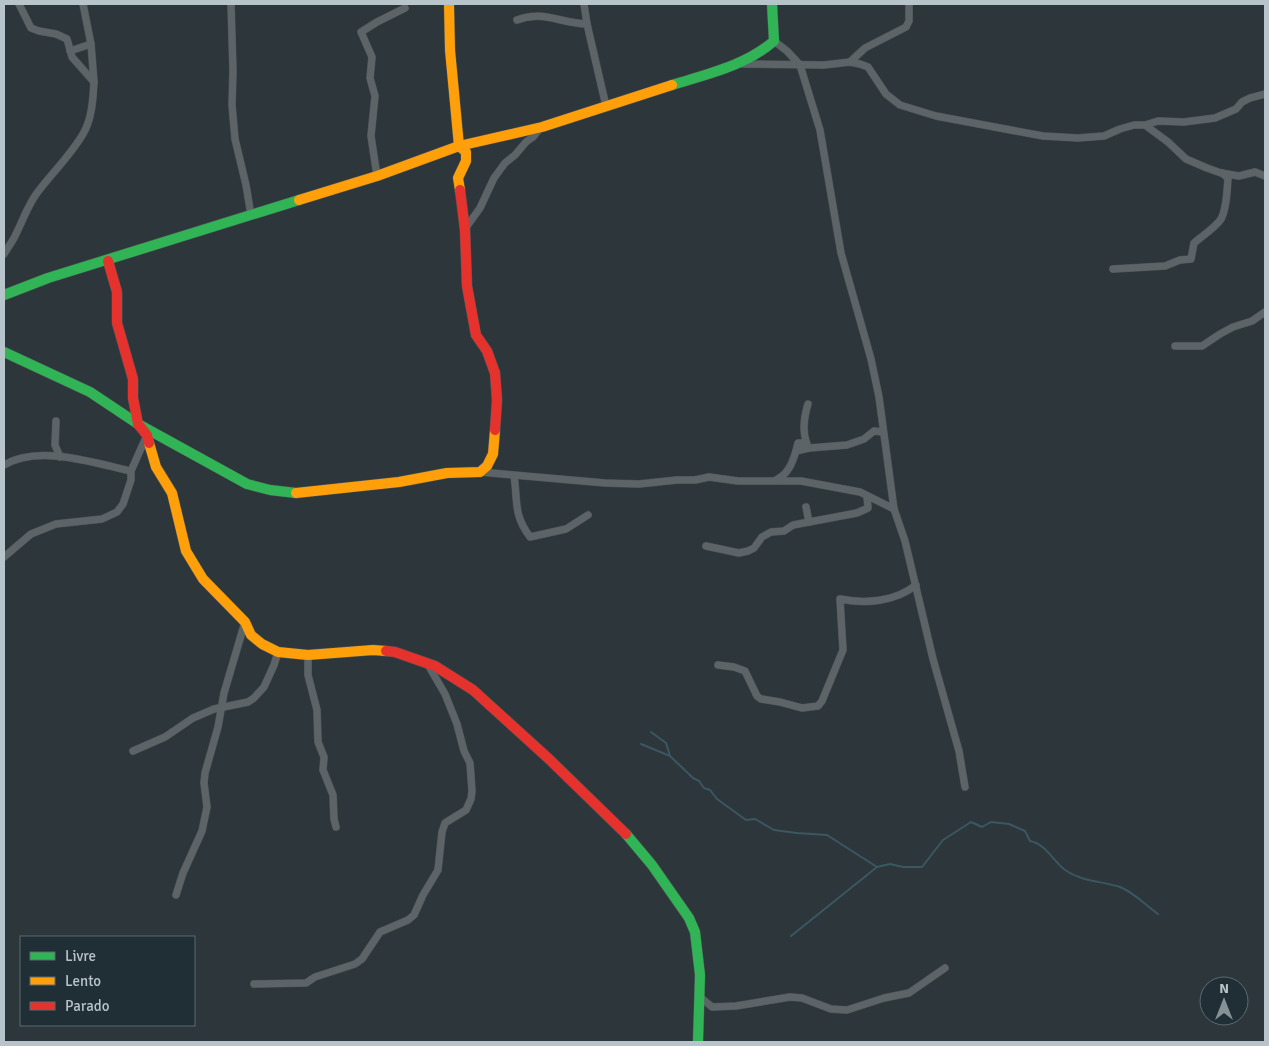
<svg xmlns="http://www.w3.org/2000/svg" width="1269" height="1046" viewBox="0 0 1269 1046" font-family="Signika,sans-serif">
  <style>
    .lines { fill: none; stroke-linecap: round; stroke-linejoin: round }
    .stream { stroke: #3a5762; stroke-width: 2 }
    .street-casing { stroke: #4a5154; stroke-width: 8 }
    .fast-casing { stroke: #4a5154; stroke-width: 11 }
    .slow-casing { stroke: #4a5154; stroke-width: 11 }
    .jam-casing { stroke: #4a5154; stroke-width: 11 }
    .street { stroke: #5d6468; stroke-width: 7 }
    .fast { stroke: #30b455; stroke-width: 10 }
    .slow { stroke: #ff9f0a; stroke-width: 10 }
    .jam { stroke: #e5322d; stroke-width: 10 }
  </style>
  <rect width="100%" height="100%" fill="#2d363a"/>
  <g class="lines">
    <g class="stream">
      <path d="M651,732l15,11 4,13"/>
      <path d="M641,744l29,12 23,22 6,3 5,7 6,2 7,9 29,21 9,-1 19,11 23,3 30,2 50,32"/>
      <path d="M791,936l86,-69 13,-3 13,3h19l21,-27 28,-18 11,5 9,-5 18,2 16,7 5,10c16,3 23,20 35,29 17,12 37,11 55,17 15,6 25,18 38,27"/>
    </g>
    <defs>
      <g id="street">
        <path d="M83,4l8,40 3,38"/>
        <path d="M231,4l2,67 -1,34 3,34 11,46 5,30"/>
        <path d="M584,4l3,20 19,82"/>
        <path d="M517,20c26,-10 42,3 70,4"/>
        <path d="M774,41l13,10 13,14 20,65 21,123 30,106 8,38 15,112 11,32 28,118 26,92 6,36"/>
        <path d="M70,51l21,-7"/>
        <path d="M850,62l15,-14 41,-21 3,-6v-17"/>
        <path d="M741,64l83,1 26,-3 10,2 8,3 18,27 14,11 36,11 107,20 35,2 26,-2 16,-7 14,-4h11l23,17 18,17 21,9 14,5 18,3 16,-4 10,4"/>
        <path d="M1145,125l13,-4 26,1 31,-4 21,-9 6,-7 8,-4 15,-4"/>
        <path d="M377,176l-6,-40 4,-40 -5,-18 2,-21 -11,-25 16,-10 28,-14"/>
        <path d="M465,229l15,-21 14,-30 11,-15 10,-8 11,-13 7,-5 8,-10"/>
        <path d="M4,254c4,-7 9,-13 12,-20 7,-14 12,-29 21,-41 15,-20 33,-37 46,-59 9,-15 10,-35 11,-52l-22,-25 -5,-18 -11,-5 -17,-3 -8,-3 -12,-24"/>
        <path d="M1113,269l52,-3 15,-6 11,-1 3,-16c8,-7 21,-15 27,-24 6,-11 6,-29 7,-41l-6,-5"/>
        <path d="M1175,346h27l18,-12 13,-7 19,-6 13,-9"/>
        <path d="M56,421l-1,24 5,12"/>
        <path d="M806,443h-8l-2,8 13,-3 38,-3 17,-6 10,-8 9,1"/>
        <path d="M807,444c-5,-13 -3,-27 1,-40"/>
        <path d="M4,465c35,-21 90,-2 127,6"/>
        <path d="M480,472l125,11 34,1 38,-4h18l14,-3 29,4h63l59,11 34,17"/>
        <path d="M514,476c4,26 -1,38 16,61l36,-8 22,-14"/>
        <path d="M776,480c12,-6 16,-16 20,-29"/>
        <path d="M806,507l3,15"/>
        <path d="M706,546l33,7 9,-2 6,-3 8,-11 9,-5 13,-1 9,-6 64,-12 11,-5 -1,-12"/>
        <path d="M4,557l27,-23 25,-10 46,-5 15,-7 6,-8 8,-24v-9l16,-36"/>
        <path d="M308,655v20l9,35 1,32 6,15 -1,13 10,25 1,24 2,8"/>
        <path d="M718,665l16,2 11,4 12,25 4,3 19,3 22,6 16,-2 4,-5 21,-51 -3,-51c25,5 55,3 76,-14"/>
        <path d="M133,751l32,-14 28,-19 21,-9 34,-7 6,-4 10,-11 10,-22 4,-13"/>
        <path d="M176,895l7,-22 19,-42 5,-24 -3,-24 1,-10 13,-46 6,-34 21,-71"/>
        <path d="M254,984l52,-1 9,-6 40,-13 7,-5 18,-27 28,-12 6,-5 9,-20 15,-25 4,-38 3,-9 21,-13 5,-11 1,-8 -2,-28 -6,-12 -7,-27 -12,-30 -18,-31"/>
        <path d="M700,997l12,10 24,-1 54,-9 12,1 29,11 16,1 37,-12 25,-5 36,-25"/>
      </g>
      <g id="fast">
        <path d="M672,85c35,-11 73,-19 102,-44l-2,-37"/>
        <path d="M4,295l44,-17 251,-78"/>
        <path d="M4,352l86,40 48,32 109,60 23,6 26,3"/>
        <path d="M626,834l26,31 37,53 6,14 5,43 -2,67"/>
      </g>
      <g id="slow">
        <path d="M449,4l1,46 9,96 7,6v9l-8,17 2,12"/>
        <path d="M299,200l78,-24 82,-30 83,-19 130,-42"/>
        <path d="M149,443l7,24 16,26 14,58 17,28 42,43 6,13 11,9 16,8 30,3 65,-5 13,1"/>
        <path d="M296,493l103,-11 48,-9 33,-1 7,-6 6,-12 2,-24"/>
      </g>
      <g id="jam">
        <path d="M460,190l5,40 2,56 9,49 11,16 8,22 2,27 -2,30"/>
        <path d="M108,261l9,31v31l16,56v19l5,26 9,11 2,8"/>
        <path d="M386,651l9,1 40,14 38,24 76,69 77,75"/>
      </g>
    </defs>
    <use href="#street" class="street-casing"/>
    <use href="#fast" class="fast-casing"/>
    <use href="#slow" class="slow-casing"/>
    <use href="#jam" class="jam-casing"/>
    <use href="#street" class="street"/>
    <use href="#fast" class="fast"/>
    <use href="#slow" class="slow"/>
    <use href="#jam" class="jam"/>
  </g>
  <rect width="1269" height="1046" fill="none" stroke="#b7c4ca" stroke-width="10"/>
  <rect x="20" y="936" width="175" height="90" fill="#1f2f35" stroke="#5c6b71"/>
  <rect x="30" y="952" width="25" height="8" fill="#30b455" stroke="#5c6b71"/>
  <text x="65" y="961" font-size="15" fill="#b7c4ca">Livre</text>
  <rect x="30" y="977" width="25" height="8" fill="#ff9f0a" stroke="#5c6b71"/>
  <text x="65" y="986" font-size="15" fill="#b7c4ca">Lento</text>
  <rect x="30" y="1002" width="25" height="8" fill="#e5322d" stroke="#5c6b71"/>
  <text x="65" y="1011" font-size="15" fill="#b7c4ca">Parado</text>
  <g transform="translate(1224 1001)"><circle r="24" fill="#1f2f35" stroke="#5c6b71"/>
  <path d="M0-4L9 19L0 12L-9 19Z" fill="#879298"/>
  <text y="-8" font-size="14" font-weight="bold" text-anchor="middle" fill="#b7c4ca">N</text>
  </g>
</svg>
